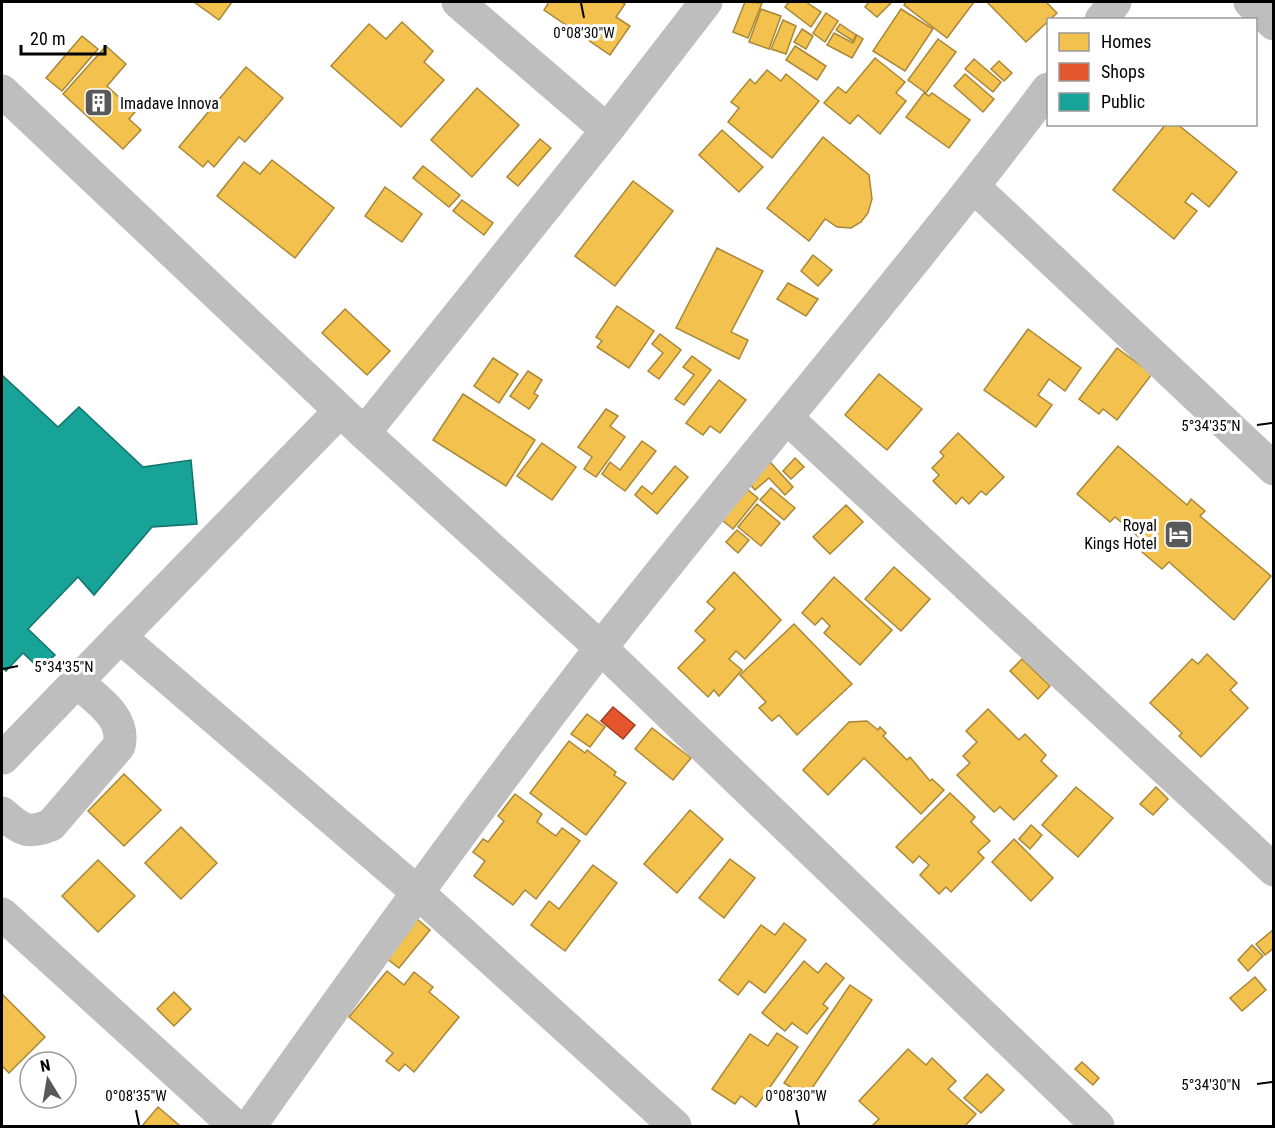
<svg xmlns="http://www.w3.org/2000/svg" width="1275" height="1128" viewBox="0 0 1275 1128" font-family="'Roboto Condensed',sans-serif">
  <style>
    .homes { fill: #f2c14e; stroke: #a98737; stroke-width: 1.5 }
    .shops { fill: #e4572e; stroke: #a03d20; stroke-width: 1.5 }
    .public { fill: #17a398; stroke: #10726a; stroke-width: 1.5 }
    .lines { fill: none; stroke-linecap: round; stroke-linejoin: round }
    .minor { stroke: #bebebe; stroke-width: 33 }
    .ticks { fill: none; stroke: #000; stroke-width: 2 }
    .labels { text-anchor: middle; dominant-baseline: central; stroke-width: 6; stroke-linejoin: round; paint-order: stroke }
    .poi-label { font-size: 16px; fill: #000; stroke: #fff; text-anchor: start }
    .ticks-label { font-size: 15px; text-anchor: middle; fill: #000; stroke: #fff; stroke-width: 6; stroke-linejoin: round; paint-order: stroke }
  </style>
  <rect width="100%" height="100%" fill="#fff"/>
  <g class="homes">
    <path d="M194,2h38l-13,18z"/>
    <path d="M549,2h72l4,2 -9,13 14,9 -20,29 -66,-45z"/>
    <path d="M745,2l17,1 -14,35 -15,-6z"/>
    <path d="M789,2h17l15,10 -10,15 -26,-20z"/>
    <path d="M869,2h23l-15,15 -12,-10z"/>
    <path d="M906,2h68l-27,36 -43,-33z"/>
    <path d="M987,2h59l11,11 -31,29z"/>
    <path d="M761,9l20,7 -12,33 -20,-7z"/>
    <path d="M901,9l32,20 -28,42 -32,-20z"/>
    <path d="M826,13l12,8 -13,21 -12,-9z"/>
    <path d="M783,20l13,6 -10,28 -15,-5z"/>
    <path d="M402,22l31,29 -9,11 20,18 -43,47 -70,-61 38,-42 17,15z"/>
    <path d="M840,24l16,11 -3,6 -17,-11z"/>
    <path d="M802,29l11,7 -7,13 -12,-7z"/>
    <path d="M834,33l19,10 4,-8 6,4 -11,19 -25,-13z"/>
    <path d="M82,36l16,13 -36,42 -16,-13z"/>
    <path d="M938,39l18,13 -30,41 -18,-13z"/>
    <path d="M106,46l20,18 -19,22 28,26 -6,7 12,11 -18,19 -60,-55z"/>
    <path d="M795,46l31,20 -9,14 -31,-20z"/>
    <path d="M875,58l30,24 -9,11 10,8 -26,33 -22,-19 -8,9 -26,-21 14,-16 8,6z"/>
    <path d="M974,59l27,23 -8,10 -28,-23z"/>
    <path d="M999,61l13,12 -8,8 -13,-12z"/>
    <path d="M246,67l37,31 -38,44 -6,-5 -25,30 -6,-6 -5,6 -24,-20z"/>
    <path d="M767,70l14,11 5,-7 33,27 -47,57 -44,-36 11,-14 -8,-6 19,-23 5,5z"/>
    <path d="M965,74l29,25 -11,13 -29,-26z"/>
    <path d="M477,88l42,37 -47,52 -41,-37z"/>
    <path d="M924,93l5,3 3,-3 38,27 -21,28 -43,-31z"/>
    <path d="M1166,124h11l60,48 -28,35 -17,-14 -7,9 12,9 -23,28 -61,-49z"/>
    <path d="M722,130l41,37 -24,25 -40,-37z"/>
    <path d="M823,137l46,38 3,24 -4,14 -7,9 -10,6 -14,-1 -12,-8 -16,22 -42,-33z"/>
    <path d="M540,139l11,9 -33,38 -11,-9z"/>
    <path d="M272,160l62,48 -39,50 -78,-62 27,-34 16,12z"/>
    <path d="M423,166l37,29 -11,12 -36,-29z"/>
    <path d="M633,181l40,30 -58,75 -40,-30z"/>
    <path d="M385,187l37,27 -20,28 -37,-26z"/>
    <path d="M462,200l31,23 -9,12 -31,-24z"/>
    <path d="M717,248l46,23 -32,61 17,8 -9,19 -63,-31z"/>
    <path d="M813,255l19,15 -14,16 -17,-15z"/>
    <path d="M788,283l30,16 -12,17 -29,-17z"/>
    <path d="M617,306l37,25 -25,37 -32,-21 5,-6 -6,-4z"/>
    <path d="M345,309l45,42 -23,24 -45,-42z"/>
    <path d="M1028,329l53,39 -16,23 -16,-12 -11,16 14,10 -16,22 -52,-37z"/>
    <path d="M660,334l21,16 -22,29 -11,-8 15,-18 -11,-9z"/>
    <path d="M1117,348l35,26 -35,46 -14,-11 -4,5 -20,-15z"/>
    <path d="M692,356l19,14 -27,35 -9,-6 19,-24 -11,-8z"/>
    <path d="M493,358l25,16 -19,29 -25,-17z"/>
    <path d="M528,371l14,9 -8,13 4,3 -9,13 -19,-13z"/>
    <path d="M879,374l43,35 -35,41 -42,-35z"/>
    <path d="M719,380l27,20 -26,33 -10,-7 -7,9 -17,-12z"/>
    <path d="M463,394l72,46 -29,46 -73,-46z"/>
    <path d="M606,409l12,7 -8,10 15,11 -29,40 -12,-8 8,-12 -14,-10z"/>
    <path d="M958,433l46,44 -18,18 -5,-4 -12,13 -7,-7 -6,7 -23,-23 6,-6 -7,-7 12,-12 -4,-4z"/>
    <path d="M642,441l14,10 -31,40 -23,-17 8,-12 10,8z"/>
    <path d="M542,443l34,24 -24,33 -35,-24z"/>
    <path d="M1118,446l69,59 4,-6 14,12 -5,5 71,60 -37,44 -65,-58 -7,7 -20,-17 6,-7 -33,-28 -5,5 -33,-28z"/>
    <path d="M795,458l9,9 -13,12 -8,-8z"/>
    <path d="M770,462l23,25 -8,8 -16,-17 -14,12 -7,-8z"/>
    <path d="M675,466l13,11 -31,37 -22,-19 7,-9 10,8z"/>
    <path d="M742,485l16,13 -25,31 -16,-13z"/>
    <path d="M771,488l24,20 -11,12 -24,-20z"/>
    <path d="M757,504l23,19 -19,23 -23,-19z"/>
    <path d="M846,505l17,17 -33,32 -17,-17z"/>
    <path d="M737,530l12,10 -11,13 -12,-11z"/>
    <path d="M894,567l36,32 -29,32 -36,-32z"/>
    <path d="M734,572l47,48 -36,39 -9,-8 -7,8 13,11 -23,26 -5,-6 -6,7 -30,-29 27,-28 -10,-9 20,-22 -8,-7z"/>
    <path d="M834,577l58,53 -32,35 -36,-32 6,-7 -8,-8 -7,7 -13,-12z"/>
    <path d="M794,624l58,60 -55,51 -18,-20 -7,6 -13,-13 7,-6 -26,-27z"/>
    <path d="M1207,654l30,29 -7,7 18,18 -47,49 -22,-21 3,-3 -32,-30 42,-44 6,5z"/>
    <path d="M1022,659l28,27 -12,13 -28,-28z"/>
    <path d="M988,709l31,31 6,-6 21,21 -5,6 16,15 -43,44 -14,-13 -6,5 -37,-37 13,-12 -7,-7 14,-14 -11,-11z"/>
    <path d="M587,714l18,13 -15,20 -19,-13z"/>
    <path d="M867,721l11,9 2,-3 6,6 -3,3 24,24 3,-3 20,24 2,-2 12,11 -23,24 -57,-56 -36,37 -25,-25 46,-48z"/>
    <path d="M652,728l39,30 -18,22 -38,-31z"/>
    <path d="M569,741l16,12 2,-3 29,22 -2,3 12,8 -40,52 -56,-42z"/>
    <path d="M124,774l37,36 -37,36 -36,-35z"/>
    <path d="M1076,787l37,31 -35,39 -36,-32z"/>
    <path d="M1156,787l12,12 -15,16 -13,-11z"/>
    <path d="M950,793l25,24 -4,5 19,19 -12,11 6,6 -33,34 -5,-5 -7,7 -19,-19 9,-10 -10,-9 -6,7 -17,-16z"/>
    <path d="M515,794l27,20 -5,8 19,14 6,-8 18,13 -44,58 -11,-9 -12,15 -39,-29 11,-15 -12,-9 10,-13 5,3 16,-21 -6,-5z"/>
    <path d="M690,810l33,29 -46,54 -33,-29z"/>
    <path d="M1031,825l11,10 -12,14 -11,-10z"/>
    <path d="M181,827l36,36 -36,36 -36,-36z"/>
    <path d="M1014,839l39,39 -22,23 -39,-39z"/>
    <path d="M730,859l25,19 -31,40 -25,-20z"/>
    <path d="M98,860l37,36 -37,36 -36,-36z"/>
    <path d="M593,865l24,18 -52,68 -34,-26 18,-24 10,8z"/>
    <path d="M417,919l13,11 -31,38 -13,-10z"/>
    <path d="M784,923l22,17 -41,53 -16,-12 -11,14 -19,-15 42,-55 14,10z"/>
    <path d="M1274,929v19l-9,7 -9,-11z"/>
    <path d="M1252,945l11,11 -15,15 -10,-11z"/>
    <path d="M804,961l14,12 8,-10 18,15 -21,26 5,4 -21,26 -15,-11 -7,8 -23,-18z"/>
    <path d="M387,971l17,14 10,-13 19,15 -4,5 30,25 -45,55 -9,-8 -6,7 -13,-10 7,-8 -44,-36z"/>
    <path d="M1255,977l11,13 -24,21 -12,-13z"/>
    <path d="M850,985l22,15 -66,97 -22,-14z"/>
    <path d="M174,992l17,17 -17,17 -17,-17z"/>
    <path d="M2,994l43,43 -36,36 -7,-7z"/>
    <path d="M777,1033l21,14 -42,60 -15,-11 -6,8 -23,-15 38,-55 18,12z"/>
    <path d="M908,1049l18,16 6,-7 24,23 -8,8 28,25 -11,12h-93l7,-7 -20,-18z"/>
    <path d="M1082,1062l17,16 -6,7 -18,-16z"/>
    <path d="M987,1074l17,16 -23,23 -17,-15z"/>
    <path d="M158,1107l21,18 -2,1h-35z"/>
  </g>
  <path class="shops" d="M613,707l22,18 -12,14 -22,-18z"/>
  <path class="public" d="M2,375l56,52 21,-20 64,60 48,-7 6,64 -45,3 -58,68 -16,-18 -50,52 27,26 -15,14 -17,-16 -17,18 -4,-4z"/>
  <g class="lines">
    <g class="minor">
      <path d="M1250,2l24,22"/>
      <path d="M1101,20l14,-18"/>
      <path d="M2,91l362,342 237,215 497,478"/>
      <path d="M607,130l99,-128"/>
      <path d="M974,187l300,282"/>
      <path d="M340,411l-220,226 296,254 259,235"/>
      <path d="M787,418l487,452"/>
      <path d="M364,433l243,-303 -149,-128"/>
      <path d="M3,758l117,-121"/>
      <path d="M2,813c19,16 24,22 49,12l68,-79c7,-29 -23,-47 -43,-65"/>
      <path d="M2,914l233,212"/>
      <path d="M250,1126c114,-161 229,-321 350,-477 147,-188 304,-369 448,-560"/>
    </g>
  </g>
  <path class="ticks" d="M581,3l3,15M1257,425l15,-2M3,669l15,-3M1257,1084l15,-2M136,1110l3,15M796,1110l3,15"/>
  <defs>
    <symbol id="building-square" viewBox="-11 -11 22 22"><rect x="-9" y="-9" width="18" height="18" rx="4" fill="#595959" stroke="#fff"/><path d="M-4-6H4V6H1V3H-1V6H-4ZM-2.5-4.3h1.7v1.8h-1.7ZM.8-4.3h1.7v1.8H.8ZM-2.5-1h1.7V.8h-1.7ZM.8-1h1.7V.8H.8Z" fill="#fff"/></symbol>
    <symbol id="hotel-square" viewBox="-11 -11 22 22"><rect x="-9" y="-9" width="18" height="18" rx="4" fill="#595959" stroke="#fff"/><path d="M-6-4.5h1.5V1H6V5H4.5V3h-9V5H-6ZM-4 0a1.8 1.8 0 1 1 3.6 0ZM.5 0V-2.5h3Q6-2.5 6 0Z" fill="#fff"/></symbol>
  </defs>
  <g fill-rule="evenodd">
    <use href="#building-square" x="82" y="86" width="33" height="33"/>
    <use href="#hotel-square" x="1162" y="518" width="33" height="33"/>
  </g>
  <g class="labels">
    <g class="poi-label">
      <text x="120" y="103">Imadave Innova</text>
      <text x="1157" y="525" text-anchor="end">Royal<tspan x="1157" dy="18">Kings Hotel</tspan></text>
    </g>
  </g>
  <g class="ticks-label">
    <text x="584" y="38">0°08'30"W</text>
    <text x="1211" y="431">5°34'35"N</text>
    <text x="64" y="672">5°34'35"N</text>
    <text x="1211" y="1090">5°34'30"N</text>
    <text x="136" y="1101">0°08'35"W</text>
    <text x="796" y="1101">0°08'30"W</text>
  </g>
  <rect width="1275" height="1128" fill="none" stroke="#000000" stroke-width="6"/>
  <rect x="1047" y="18" width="210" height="108" fill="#ffffff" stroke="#999999" stroke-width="1.5"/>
  <rect x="1059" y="33" width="30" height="18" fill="#f2c14e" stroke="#999999" stroke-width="1.5"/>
  <text x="1101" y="48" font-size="18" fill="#000000">Homes</text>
  <rect x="1059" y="63" width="30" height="18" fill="#e4572e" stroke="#999999" stroke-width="1.5"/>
  <text x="1101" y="78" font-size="18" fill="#000000">Shops</text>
  <rect x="1059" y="93" width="30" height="18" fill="#17a398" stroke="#999999" stroke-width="1.5"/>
  <text x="1101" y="108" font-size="18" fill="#000000">Public</text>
  <g transform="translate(48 1080) rotate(349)"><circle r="28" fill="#ffffff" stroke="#999999" stroke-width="1.5"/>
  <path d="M0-4.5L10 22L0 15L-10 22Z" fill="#595959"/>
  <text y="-9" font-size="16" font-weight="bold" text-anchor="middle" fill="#000000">N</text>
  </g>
  <path d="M21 45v9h84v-9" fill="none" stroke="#000000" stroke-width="3"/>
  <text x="30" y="45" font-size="18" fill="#000000" stroke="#ffffff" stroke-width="4.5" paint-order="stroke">20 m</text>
</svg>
